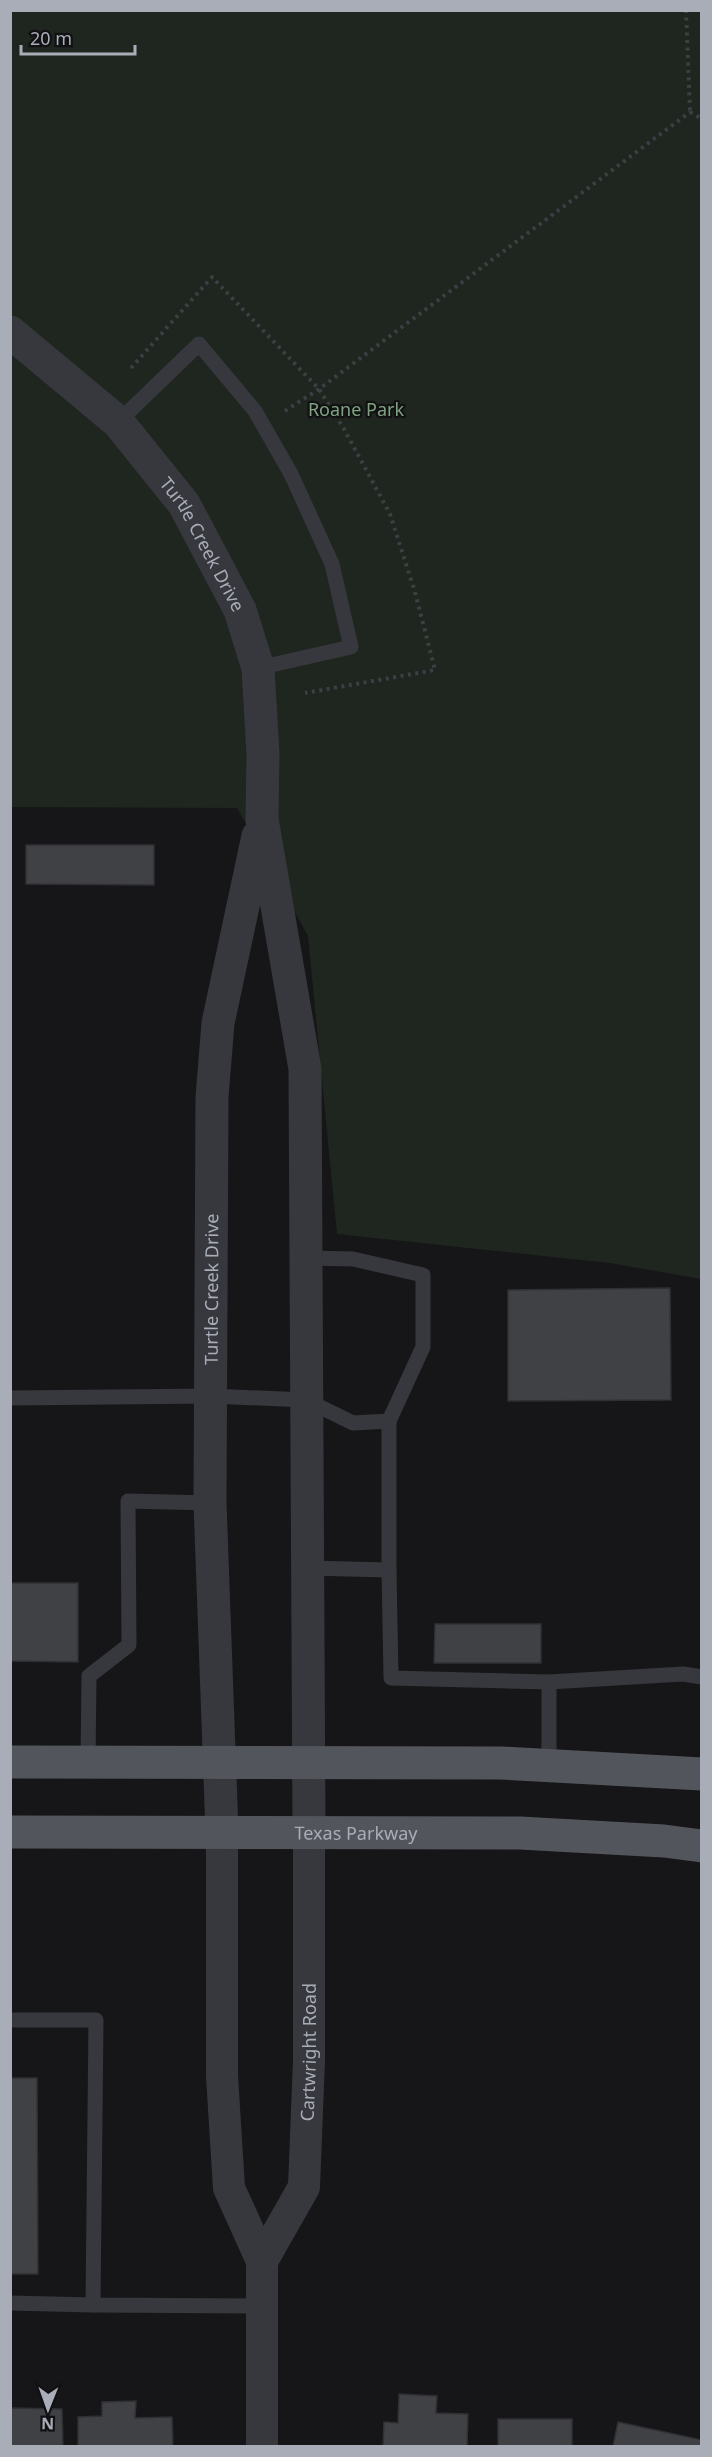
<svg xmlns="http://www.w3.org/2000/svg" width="712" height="2457" viewBox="0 0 712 2457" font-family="'Noto Sans',sans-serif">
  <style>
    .green { fill: #1e261f }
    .building { fill: #404145; stroke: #303034; stroke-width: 1.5 }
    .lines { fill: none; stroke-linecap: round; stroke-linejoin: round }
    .path { stroke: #3d3f44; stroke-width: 4; stroke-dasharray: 3 4.5; stroke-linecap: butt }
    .service { stroke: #37383d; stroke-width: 15 }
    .minor { stroke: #37383d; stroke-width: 32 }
    .tertiary { stroke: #37383d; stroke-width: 33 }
    .primary { stroke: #53555c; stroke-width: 33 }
    .labels { text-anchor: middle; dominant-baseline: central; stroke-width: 4.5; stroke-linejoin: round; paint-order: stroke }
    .park-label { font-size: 18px; fill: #7fa381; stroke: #111113 }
    .street-label { font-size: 18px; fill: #a8adb8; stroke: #111113 }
  </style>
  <rect width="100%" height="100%" fill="#161618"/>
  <path class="green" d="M11,11h690v1268l-91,-16 -273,-29 -29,-298 -71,-128 -226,-1z"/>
  <g class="building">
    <path d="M26,845h128v40l-128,-1z"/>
    <path d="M670,1288l1,112 -163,1v-111z"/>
    <path d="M10,1583h68v79l-68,-1z"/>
    <path d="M435,1624h106v39h-107z"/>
    <path d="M10,2078h27l1,196h-28z"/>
    <path d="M399,2394l38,2 -1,17 32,1 -1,32h-84l1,-24 14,1z"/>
    <path d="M136,2401l-1,17 37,-1 1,29h-95v-29l24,-1v-14z"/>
    <path d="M10,2408l52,1 1,37h-53z"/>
    <rect x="498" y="2419" width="74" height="27"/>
    <path d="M618,2422l84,18v6h-89z"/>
  </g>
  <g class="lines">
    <g class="path">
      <path d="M686,10l4,102"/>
      <path d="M690,112l12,7"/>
      <path d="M131,368l81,-91 107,112 25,40 46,85 25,78 20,78 -130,23"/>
      <path d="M285,411l34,-22 371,-277"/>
    </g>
    <g class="service">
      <path d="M118,422l81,-78 56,67 36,63 41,90 19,83 -93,21"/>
      <path d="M306,1258l47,1 70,16v72l-34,74"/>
      <path d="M10,1398l201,-2 95,4 47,23 36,-2v149"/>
      <path d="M308,1568l81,2 2,108 158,4"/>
      <path d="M88,1763l1,-87 40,-31 -1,-144 82,2"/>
      <path d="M549,1766v-84l134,-8 19,3"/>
      <path d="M10,2020h86l-3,285 169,1"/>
      <path d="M10,2303l83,2"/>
    </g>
    <g class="minor">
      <path d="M222,1832v244l7,112 33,73v185"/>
      <path id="s1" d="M262,2261l42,-74 5,-127v-229"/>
    </g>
    <g class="tertiary">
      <path id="s2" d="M10,332l108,90 66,82 56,106 18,58 5,86 -1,65 43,250 4,762"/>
      <path id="s3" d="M222,1832l-12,-329 2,-406 6,-74 40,-187"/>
    </g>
    <g class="primary">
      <path d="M10,1762l491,1 201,11"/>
      <path id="s4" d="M10,1832l510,1 144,8 38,5"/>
    </g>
  </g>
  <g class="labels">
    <g class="park-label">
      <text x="356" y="409">Roane Park</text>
    </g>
    <g class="street-label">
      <text stroke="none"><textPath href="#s2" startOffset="290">Turtle Creek Drive</textPath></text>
      <text stroke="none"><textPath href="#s3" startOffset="543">Turtle Creek Drive</textPath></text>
      <text stroke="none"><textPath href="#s4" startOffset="346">Texas Parkway</textPath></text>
      <text stroke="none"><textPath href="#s1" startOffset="220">Cartwright Road</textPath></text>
    </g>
  </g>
  <rect width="712" height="2457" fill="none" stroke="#a8adb8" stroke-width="24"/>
  <g transform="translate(48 2409) rotate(181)" stroke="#111113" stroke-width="4.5" paint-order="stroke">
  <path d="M0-4.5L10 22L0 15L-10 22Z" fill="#a8adb8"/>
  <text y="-9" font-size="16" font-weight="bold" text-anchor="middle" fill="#a8adb8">N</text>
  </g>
  <path d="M21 45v9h114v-9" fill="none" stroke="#a8adb8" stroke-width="3"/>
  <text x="30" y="45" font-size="18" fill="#a8adb8" stroke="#111113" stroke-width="4.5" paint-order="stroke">20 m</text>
</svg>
